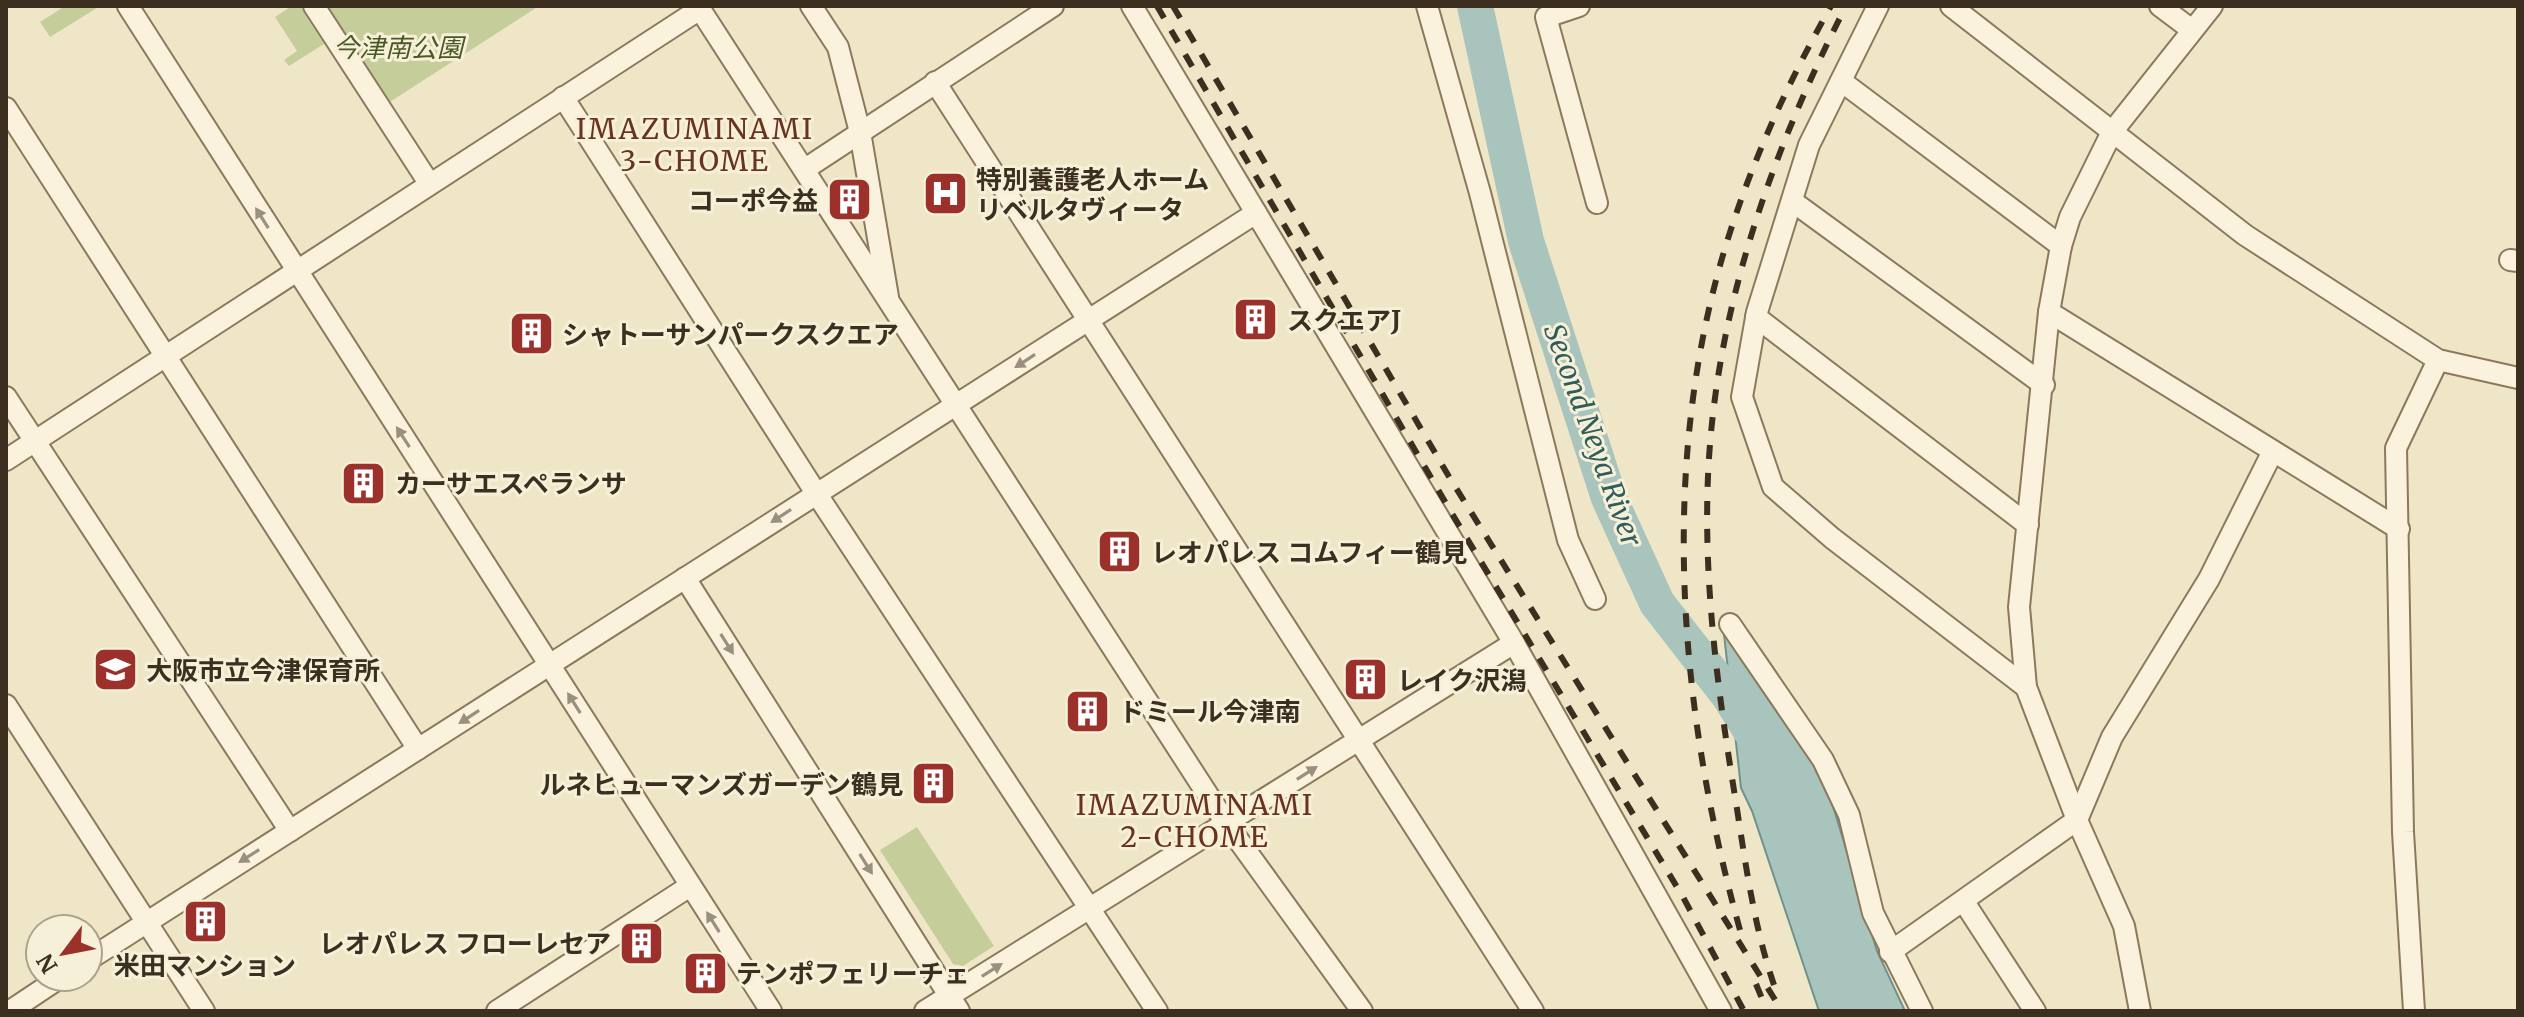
<svg xmlns="http://www.w3.org/2000/svg" width="2524" height="1017" viewBox="0 0 2524 1017" font-family="Merriweather,'Noto Sans JP',serif">
  <style>
    .green { fill: #c5ce9b }
    .water { fill: #a9c3bd; stroke: #6f928c; stroke-width: 2 }
    .lines { fill: none; stroke-linecap: round; stroke-linejoin: round }
    .river { stroke: #a9c3bd; stroke-width: 36 }
    .minor-casing { stroke: #8c795c; stroke-width: 24 }
    .minor { stroke: #faf2dc; stroke-width: 20 }
    .rail { stroke: #3c2f20; stroke-width: 6; stroke-dasharray: 14 14; stroke-linecap: butt }
    .oneway { fill: #9b907e }
    .labels { text-anchor: middle; dominant-baseline: central; stroke-width: 6; stroke-linejoin: round; paint-order: stroke }
    .park-label { font-size: 26px; font-style: italic; fill: #495926; stroke: #f7f0d8 }
    .poi-label { font-size: 26px; font-weight: bold; fill: #3c2f20; stroke: #f7f0d8; text-anchor: start }
    .neighbourhood-label { font-size: 28px; letter-spacing: 2px; fill: #6a331f; stroke: #f7f0d8 }
    .water-label { font-size: 28px; font-style: italic; fill: #2f5c5c; stroke: #f7f0d8 }
  </style>
  <rect width="100%" height="100%" fill="#efe6c8"/>
  <g class="green">
    <path d="M65,6h35l-50,31 -10,-15z"/>
    <path d="M292,6h8l24,38 -35,22 -5,-6 13,-9 -22,-34z"/>
    <path d="M322,6h217l-154,99z"/>
    <path d="M917,827l77,119 -31,20 -10,-2 -73,-114z"/>
  </g>
  <path class="water" d="M1723,625l86,126 24,55 44,145 28,60h-86l-67,-200 -11,-23z"/>
  <g class="lines">
    <path class="river" d="M1475,6l51,235 83,257 48,105 73,94 26,42"/>
    <defs>
      <g id="minor">
        <path d="M128,6l643,1005"/>
        <path d="M314,6l115,177"/>
        <path d="M698,6l528,817 136,188"/>
        <path d="M811,6l27,41 22,85 28,165"/>
        <path d="M1132,6l382,637 207,368"/>
        <path d="M1427,6l53,187 88,347 27,59"/>
        <path d="M1579,6l-33,11 51,186"/>
        <path d="M1878,6l-69,139 -52,167 -15,85 31,90 59,51 194,149"/>
        <path d="M1951,6l294,229 193,125 80,18"/>
        <path d="M2160,6l32,24"/>
        <path d="M1841,81l220,165"/>
        <path d="M935,82l598,929"/>
        <path d="M563,97l253,396 341,518"/>
        <path d="M6,108l412,641"/>
        <path d="M805,169l248,-163"/>
        <path d="M1792,201l252,184"/>
        <path d="M2510,260l8,1"/>
        <path d="M2049,312l350,217"/>
        <path d="M1756,317l272,208"/>
        <path d="M6,397l284,434"/>
        <path d="M6,460l694,-451"/>
        <path d="M685,578l274,433"/>
        <path d="M1730,624l93,136 26,55 24,98 49,98"/>
        <path d="M6,705l198,306"/>
        <path d="M1964,902l71,109"/>
        <path d="M1890,952l187,-132 35,-83 97,-158 63,-126"/>
        <path d="M88,960l1168,-747"/>
        <path d="M10,1011l51,-34"/>
        <path d="M497,1011l193,-125"/>
        <path d="M925,1011l589,-368"/>
        <path d="M2140,1011l-16,-85 -47,-106 -51,-133 -7,-80 30,-295 12,-66 9,-29 42,-85 100,-126"/>
        <path d="M2414,1011l-11,-179 -7,-384 42,-88"/>
      </g>
    </defs>
    <use href="#minor" class="minor-casing"/>
    <use href="#minor" class="minor"/>
    <g class="rail">
      <path d="M1157,6l294,506 232,385 61,114"/>
      <path d="M1173,6l278,474 331,531"/>
      <path d="M1740,930c-63,-226 -83,-477 -8,-704 25,-76 59,-149 99,-220"/>
      <path d="M1756,984l11,27"/>
      <path d="M1774,985c-22,-64 -30,-134 -41,-201 -19,-118 -34,-242 -21,-361 15,-145 68,-288 134,-417"/>
    </g>
  </g>
  <defs><path id="oneway-solid" d="M-6-.8H1V-3.2L6.5 0L1 3.2V.8H-6Z" transform="scale(2)"/></defs>
  <g class="oneway">
    <use href="#oneway-solid" transform="translate(262 218) rotate(-122)"/>
    <use href="#oneway-solid" transform="translate(1025 361) rotate(147)"/>
    <use href="#oneway-solid" transform="translate(403 437) rotate(-123)"/>
    <use href="#oneway-solid" transform="translate(781 516) rotate(147)"/>
    <use href="#oneway-solid" transform="translate(727 644) rotate(58)"/>
    <use href="#oneway-solid" transform="translate(574 703) rotate(-122)"/>
    <use href="#oneway-solid" transform="translate(469 717) rotate(147)"/>
    <use href="#oneway-solid" transform="translate(1307 773) rotate(-32)"/>
    <use href="#oneway-solid" transform="translate(249 856) rotate(148)"/>
    <use href="#oneway-solid" transform="translate(866 864) rotate(58)"/>
    <use href="#oneway-solid" transform="translate(713 922) rotate(-122)"/>
    <use href="#oneway-solid" transform="translate(992 970) rotate(-32)"/>
  </g>
  <defs>
    <symbol id="hospital-square" viewBox="-11 -11 22 22"><rect x="-9" y="-9" width="18" height="18" rx="4" fill="#9c312b" stroke="#f7f0d8"/><path d="M-5-5h3v3.5h4V-5h3V5h-3V1.5h-4V5h-3Z" fill="#fff"/></symbol>
    <symbol id="building-square" viewBox="-11 -11 22 22"><rect x="-9" y="-9" width="18" height="18" rx="4" fill="#9c312b" stroke="#f7f0d8"/><path d="M-4-6H4V6H1V3H-1V6H-4ZM-2.5-4.3h1.7v1.8h-1.7ZM.8-4.3h1.7v1.8H.8ZM-2.5-1h1.7V.8h-1.7ZM.8-1h1.7V.8H.8Z" fill="#fff"/></symbol>
    <symbol id="school-square" viewBox="-11 -11 22 22"><rect x="-9" y="-9" width="18" height="18" rx="4" fill="#9c312b" stroke="#f7f0d8"/><path d="M0-5L7-2L0 1L-7-2ZM-4 1L0 2.5L4 1V4Q0 6-4 4Z" fill="#fff"/></symbol>
  </defs>
  <g fill-rule="evenodd">
    <use href="#hospital-square" x="920" y="168" width="51" height="51"/>
    <use href="#building-square" x="824" y="174" width="51" height="51"/>
    <use href="#building-square" x="1230" y="294" width="51" height="51"/>
    <use href="#building-square" x="506" y="308" width="51" height="51"/>
    <use href="#building-square" x="338" y="458" width="51" height="51"/>
    <use href="#building-square" x="1094" y="526" width="51" height="51"/>
    <use href="#school-square" x="90" y="644" width="51" height="51"/>
    <use href="#building-square" x="1340" y="654" width="51" height="51"/>
    <use href="#building-square" x="1062" y="686" width="51" height="51"/>
    <use href="#building-square" x="908" y="758" width="51" height="51"/>
    <use href="#building-square" x="180" y="896" width="51" height="51"/>
    <use href="#building-square" x="616" y="918" width="51" height="51"/>
    <use href="#building-square" x="680" y="948" width="51" height="51"/>
  </g>
  <g class="labels">
    <g class="park-label">
      <text x="398" y="47">今津南公園</text>
    </g>
    <g class="poi-label">
      <text x="976" y="179">特別養護老人ホーム<tspan x="976" dy="30">リベルタヴィータ</tspan></text>
      <text x="818" y="200" text-anchor="end">コーポ今益</text>
      <text x="1287" y="320">スクエアJ</text>
      <text x="562" y="334">シャトーサンパークスクエア</text>
      <text x="395" y="483">カーサエスペランサ</text>
      <text x="1151" y="552">レオパレス コムフィー鶴見</text>
      <text x="146" y="670">大阪市立今津保育所</text>
      <text x="1397" y="680">レイク沢潟</text>
      <text x="1119" y="711">ドミール今津南</text>
      <text x="903" y="784" text-anchor="end">ルネヒューマンズガーデン鶴見</text>
      <text x="611" y="943" text-anchor="end">レオパレス フローレセア</text>
      <text x="205" y="965" text-anchor="middle">米田マンション</text>
      <text x="736" y="973">テンポフェリーチェ</text>
    </g>
    <g class="neighbourhood-label">
      <text x="695" y="129">IMAZUMINAMI<tspan x="695" dy="32">3-CHOME</tspan></text>
      <text x="1195" y="805">IMAZUMINAMI<tspan x="1195" dy="32">2-CHOME</tspan></text>
    </g>
    <g class="water-label">
      <text transform="translate(1593 435) rotate(70)">Second Neya River</text>
    </g>
  </g>
  <rect width="2524" height="1017" fill="none" stroke="#3c2f20" stroke-width="16"/>
  <g transform="translate(64 953) rotate(238)"><circle r="38" fill="#f7f0d8" stroke="#aca38e" stroke-width="2"/>
  <path d="M0-6L14 30L0 20L-14 30Z" fill="#9c312b"/>
  <text y="-12" font-size="22" font-weight="bold" text-anchor="middle" fill="#3c2f20">N</text>
  </g>
</svg>
